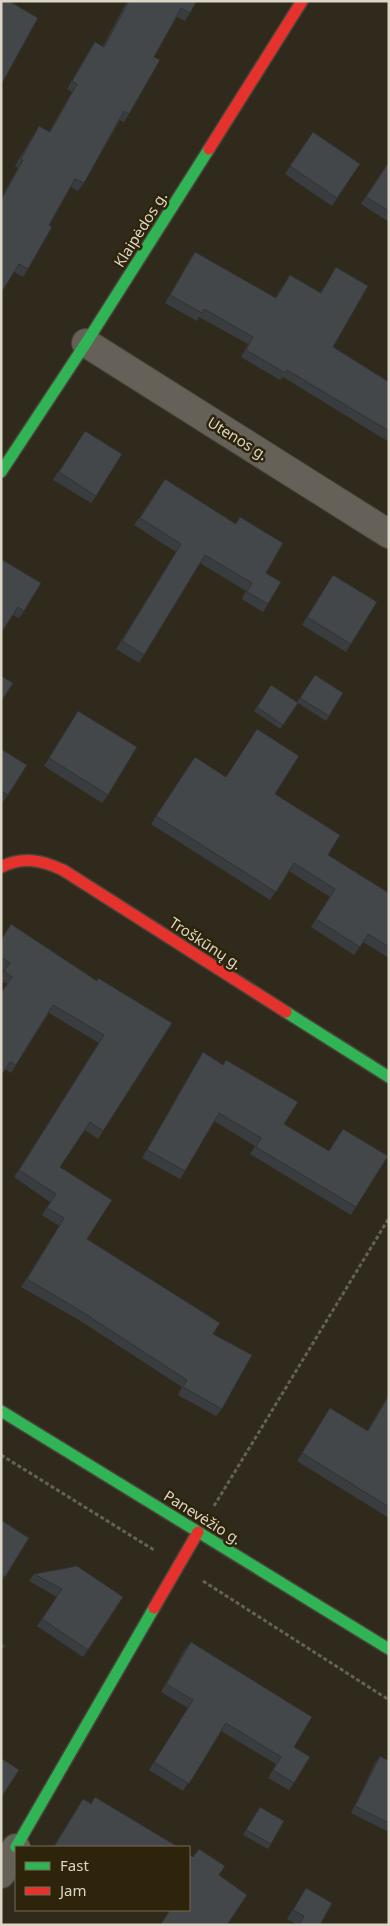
<svg xmlns="http://www.w3.org/2000/svg" width="390" height="1926" viewBox="0 0 390 1926" font-family="'Noto Sans',sans-serif">
  <style>
    .lines { fill: none; stroke-linecap: round; stroke-linejoin: round }
    .street-casing { stroke: #4a453a; stroke-width: 30 }
    .fast-casing { stroke: #4a453a; stroke-width: 14 }
    .jam-casing { stroke: #4a453a; stroke-width: 14 }
    .path { stroke: #656058; stroke-width: 3; stroke-dasharray: 4 2.5; stroke-linecap: butt }
    .street { stroke: #666158; stroke-width: 28 }
    .fast { stroke: #30b455; stroke-width: 11 }
    .jam { stroke: #e5322d; stroke-width: 11 }
    .wall { fill: #3a3d3f }
    .building { fill: #444749; stroke: #303233 }
    .labels { text-anchor: middle; dominant-baseline: central; stroke-width: 5; stroke-linejoin: round; paint-order: stroke }
    .street-label { font-size: 15px; fill: #dcd6c7; stroke: #2e240b }
  </style>
  <rect width="100%" height="100%" fill="#302a1d"/>
  <g class="lines">
    <defs>
      <g id="street">
        <path d="M86,343l303,191"/>
        <path d="M1,1874l15,-26"/>
      </g>
      <g id="fast">
        <path d="M1,472l85,-129 123,-194"/>
        <path d="M286,1012l103,65"/>
        <path d="M1,1411l388,238"/>
        <path d="M16,1847l138,-239"/>
      </g>
      <g id="jam">
        <path d="M209,149l93,-148"/>
        <path d="M1,867c22,-11 40,-7 62,3l223,142"/>
        <path d="M154,1608l44,-76"/>
      </g>
    </defs>
    <use href="#street" class="street-casing"/>
    <use href="#fast" class="fast-casing"/>
    <use href="#jam" class="jam-casing"/>
    <g class="path">
      <path d="M1,1455l153,95"/>
      <path d="M214,1506l175,-288"/>
      <path d="M203,1581l186,119"/>
    </g>
    <use href="#street" class="street"/>
    <use href="#fast" class="fast"/>
    <use href="#jam" class="jam"/>
  </g>
  <g class="wall">
    <path d="M127,1h70l-12,20 -8,-4 -23,40 -25,57 -5,8 -4,-2 -36,63 -6,8 -7,-4 -22,38 -21,44 -5,8 -9,-5 -13,21v-95l17,-30 -3,-2 19,-32 5,-8 10,6 23,-40 -5,-3 23,-40 5,-7 8,4z"/>
    <path d="M313,132l47,32 -28,42 -47,-32z"/>
    <path d="M389,161v61l-28,-18z"/>
    <path d="M195,252l80,46 15,-23 30,18 16,-26 -3,80 56,35v60l-106,-65 -3,3 -39,-23 7,-13 -49,-27 -2,4 -32,-18 25,-44z"/>
    <path d="M85,431l11,65 -5,7 -38,-23z"/>
    <path d="M165,479l70,45 5,-7 26,56 2,31 -5,8 -21,-13 4,-8 -46,-28 -61,100 -23,-14 60,-97 -42,-27z"/>
    <path d="M1,559l23,52 -5,7 -6,-3z"/>
    <path d="M333,575l18,69 -5,8 -44,-27z"/>
    <path d="M315,675l28,18 -17,28 -28,-18 -18,26 -26,-18 17,-26 26,17z"/>
    <path d="M78,711l30,84 -6,8 -58,-37z"/>
    <path d="M1,749l7,46 -6,8 -1,-1z"/>
    <path d="M189,765l86,29 53,61 61,38v65l-26,-16 -9,13 -43,-28 19,-30 -41,-26 -19,29 -119,-76z"/>
    <path d="M1,939l96,42 75,42 -74,116 -13,-9 -25,37 27,72 126,95 9,75 -6,7 -38,-21 4,-8 -103,-67 -58,-33 38,-61 -17,-11 8,-13 -36,-25 85,-134 -50,-30 -38,60 -6,-4 -4,7v-83l6,-9 -6,-3v-6l3,-4 -3,-2z"/>
    <path d="M203,1052l81,72 45,27 14,-22 13,78 -5,8 -101,-61 5,-8 -41,-25 -29,50 -5,8 -38,-21 56,-98z"/>
    <path d="M389,1394v124l-92,-57 33,-53 37,23z"/>
    <path d="M1,1520l4,57 -4,5z"/>
    <path d="M34,1574l89,23 -40,60 -46,-31 20,-29 -28,-16z"/>
    <path d="M191,1642l103,105v36l-5,7 -21,-12 8,-14 -55,-33 -38,60 -34,-21 39,-62 -27,-16 24,-43z"/>
    <path d="M380,1756l9,5v71l-38,-19 24,-50z"/>
    <path d="M95,1797l83,50h-125l30,-48 8,4z"/>
    <path d="M260,1807l11,37 -3,5 -25,-14z"/>
    <path d="M306,1888l14,37h-22l-11,-6z"/>
  </g>
  <g class="building">
    <path d="M1,1h8l29,17 -37,67z"/>
    <path d="M129,1h68l-7,12 -9,-5 -27,49 6,3 -31,54 -5,-3 -40,72 -9,-4 -26,46 3,2 -24,42 -9,-5 -18,29v-93l22,-40 -2,-1 18,-33 11,6 27,-48 -5,-3 23,-39 9,5z"/>
    <path d="M313,132l47,32 -23,34 -47,-32z"/>
    <path d="M389,162v49l-23,-14z"/>
    <path d="M195,252l81,46 14,-23 31,18 15,-26 32,19 -35,61 56,35v49l-102,-61 -2,3 -39,-23 7,-13 -49,-28 -2,4 -32,-18z"/>
    <path d="M85,431l37,23 -26,42 -37,-24z"/>
    <path d="M165,479l71,45 4,-7 43,26 -17,30 15,9 -13,22 -21,-12 5,-9 -47,-28 -61,100 -22,-14 59,-97 -41,-26z"/>
    <path d="M1,559l40,24 -17,28 -6,-4 -17,26z"/>
    <path d="M333,575l44,27 -26,42 -44,-27z"/>
    <path d="M315,675l28,18 -14,23 -29,-18z"/>
    <path d="M1,676l12,7 -12,19z"/>
    <path d="M271,685l27,18 -15,22 -26,-18z"/>
    <path d="M78,711l59,36 -29,48 -59,-37z"/>
    <path d="M257,729l42,27 -24,38 65,41 -12,20 61,38v54l-21,-13 -8,13 -44,-28 19,-30 -41,-26 -18,29 -120,-76 39,-59 31,20z"/>
    <path d="M1,749l26,16 -19,30 -7,-4z"/>
    <path d="M11,924l86,57 1,-3 74,45 -69,108 -13,-9 -30,45 52,33 -25,39 133,84 -7,11 39,21 -30,54 -39,-22 4,-7 -103,-67 -57,-34 37,-61 -17,-10 9,-14 -37,-24 85,-135 -51,-30 -37,60 -6,-3 -9,14v-83l11,-16 -8,-6 6,-8 -9,-6v-17z"/>
    <path d="M203,1052l20,13 3,-5 72,42 -14,22 45,27 14,-22 45,27 -32,51 -100,-60 5,-9 -42,-25 -34,58 -38,-21z"/>
    <path d="M389,1395v112l-87,-54 28,-45 38,23z"/>
    <path d="M1,1520l28,18 -24,39 -4,-2z"/>
    <path d="M77,1566l46,31 -35,53 -46,-31 20,-30 -28,-15z"/>
    <path d="M191,1642l121,75 -18,30 16,10 -16,26 -21,-13 8,-13 -55,-34 -37,61 -35,-22 39,-62 -27,-16z"/>
    <path d="M1,1643l4,3 -4,5z"/>
    <path d="M380,1756l9,5v62l-34,-17z"/>
    <path d="M1,1758l18,12 -18,28z"/>
    <path d="M95,1797l83,50h-124l29,-48 8,5z"/>
    <path d="M260,1807l24,14 -13,23 -25,-14z"/>
    <path d="M199,1849l26,17 -6,9 28,20 -20,30h-65l-1,-1 9,-14h19v-56l4,3z"/>
    <path d="M306,1888l26,15 -12,22h-21l5,-9 -11,-6z"/>
  </g>
  <g class="labels">
    <g class="street-label">
      <text transform="translate(140 229) rotate(-58)">Klaipėdos g.</text>
      <text transform="translate(238 438) rotate(32)">Utenos g.</text>
      <text transform="translate(206 943) rotate(33)">Troškūnų g.</text>
      <text transform="translate(203 1517) rotate(32)">Panevėžio g.</text>
    </g>
  </g>
  <rect width="390" height="1926" fill="none" stroke="#dcd6c7" stroke-width="5"/>
  <rect x="15" y="1846" width="175" height="65" fill="#2e240b" stroke="#746b56"/>
  <rect x="25" y="1862" width="25" height="8" fill="#30b455" stroke="#746b56"/>
  <text x="60" y="1871" font-size="15" fill="#dcd6c7">Fast</text>
  <rect x="25" y="1887" width="25" height="8" fill="#e5322d" stroke="#746b56"/>
  <text x="60" y="1896" font-size="15" fill="#dcd6c7">Jam</text>
</svg>
